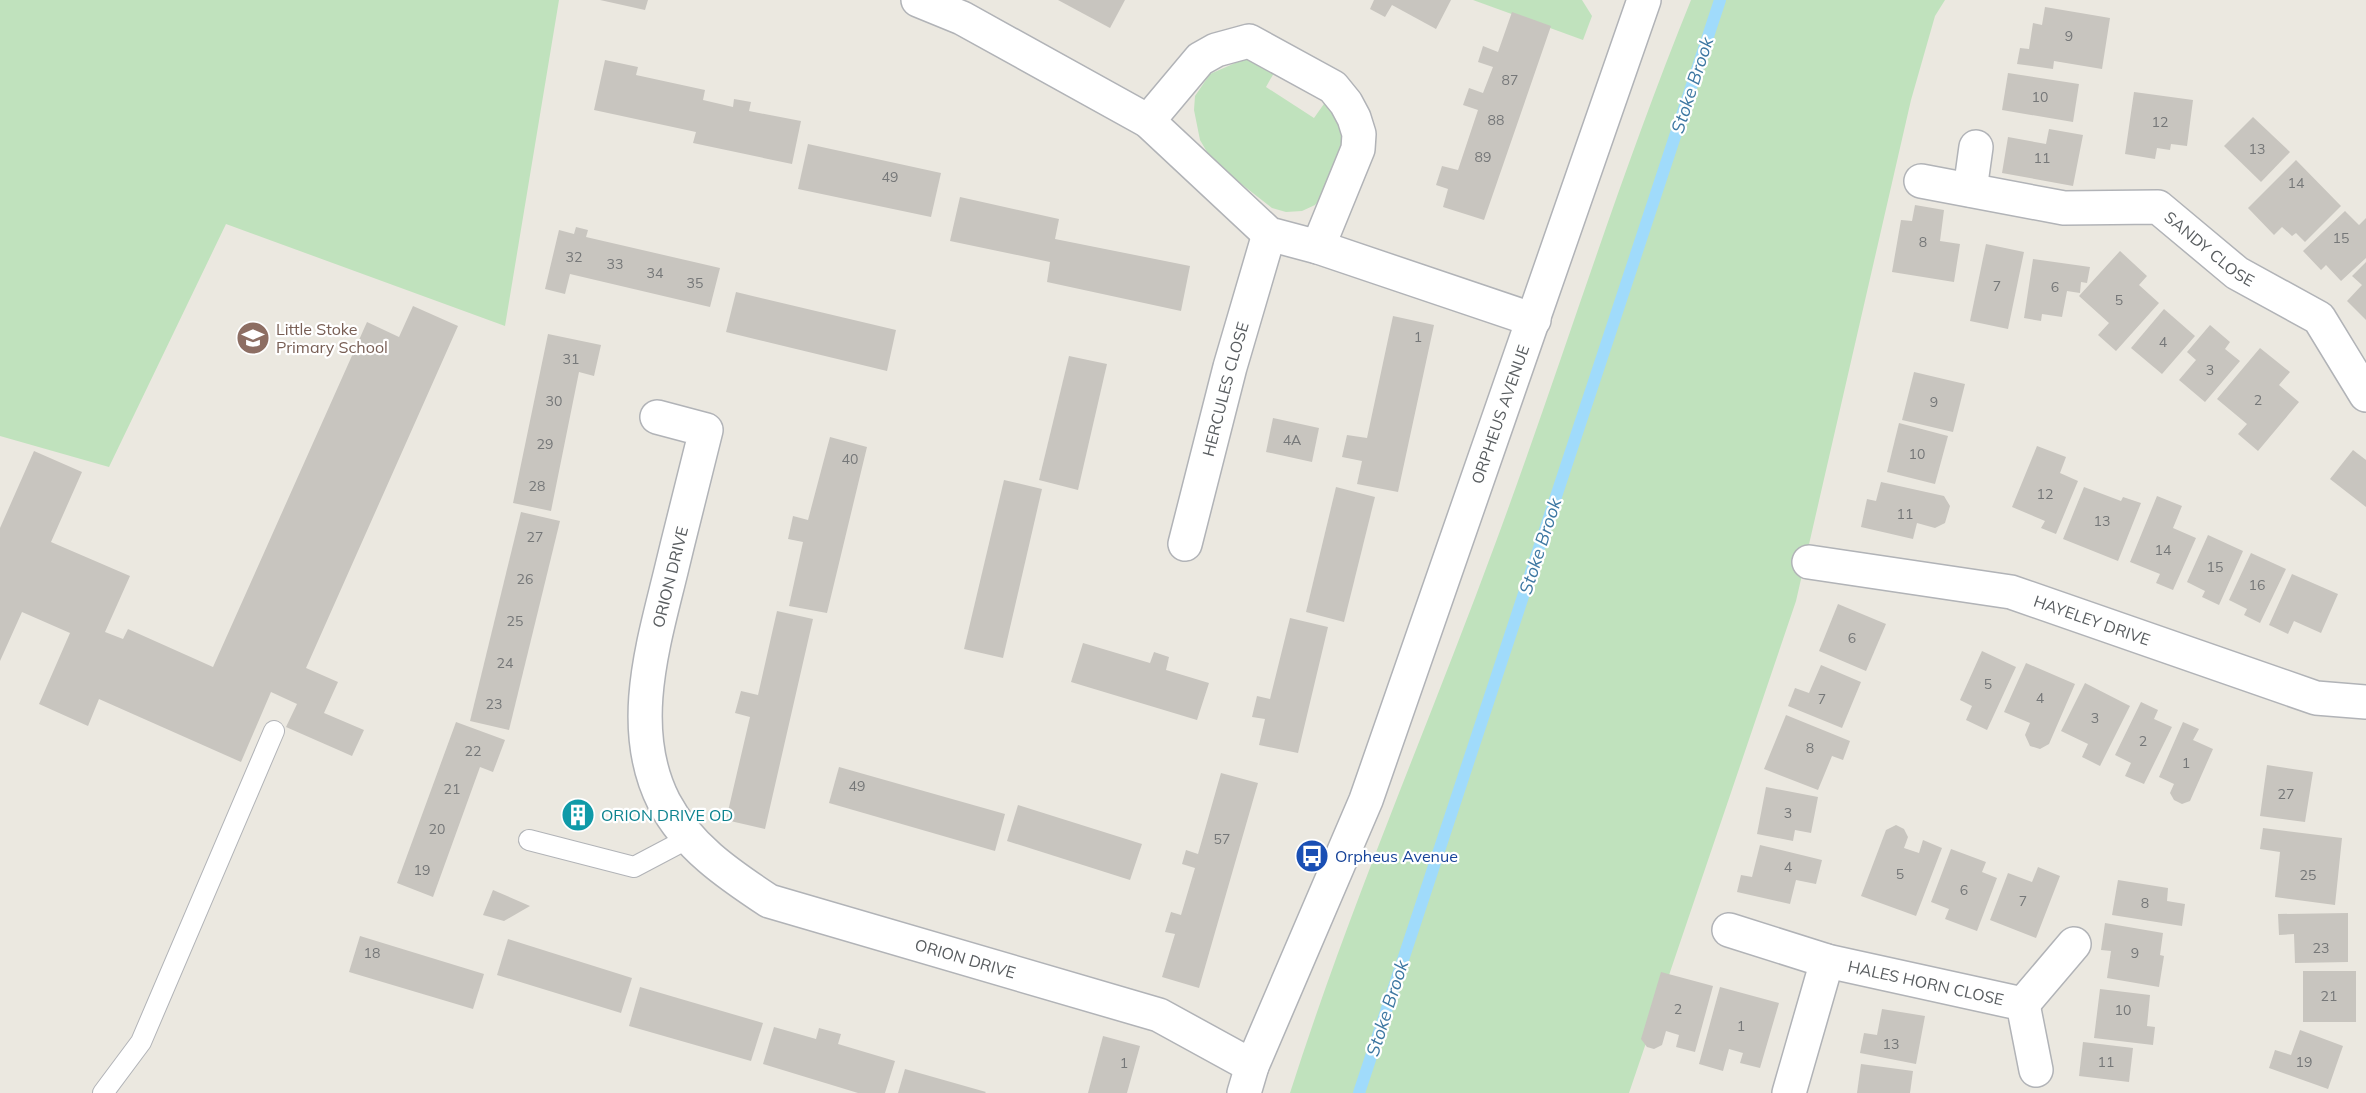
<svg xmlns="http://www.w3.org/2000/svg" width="2366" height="1093" viewBox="0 0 2366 1093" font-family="Mulish,sans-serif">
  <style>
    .green { fill: #c0e2bd }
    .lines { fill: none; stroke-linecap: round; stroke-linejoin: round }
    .stream { stroke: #a0dbfb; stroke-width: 12 }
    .building { fill: #c8c5bf }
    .service-casing { stroke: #b1b3b7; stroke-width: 22 }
    .minor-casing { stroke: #b1b3b7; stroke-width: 36 }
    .tertiary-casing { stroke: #b1b3b7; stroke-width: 36 }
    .service { stroke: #fff; stroke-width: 20 }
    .minor { stroke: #fff; stroke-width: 33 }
    .tertiary { stroke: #fff; stroke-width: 33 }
    .labels { text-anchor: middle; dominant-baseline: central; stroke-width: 4.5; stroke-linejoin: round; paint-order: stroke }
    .number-label { font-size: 14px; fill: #757778 }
    .street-label { font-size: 16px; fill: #595d60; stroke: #fff }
    .education-label { font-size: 16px; fill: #785e54; stroke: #fff; text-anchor: start }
    .culture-label { font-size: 16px; fill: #0d838f; stroke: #fff; text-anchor: start }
    .transit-label { font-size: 16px; fill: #164399; stroke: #fff; text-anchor: start }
    .water-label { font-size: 18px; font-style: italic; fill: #3d77a2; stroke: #fff }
  </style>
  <rect width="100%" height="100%" fill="#ebe8e0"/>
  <g class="green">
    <path d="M0,0h559l-54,326 -279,-102 -117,243 -109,-31z"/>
    <path d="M1473,0h109l10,16 -9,24z"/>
    <path d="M1691,0h254l-10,16 -24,84 -115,501 -167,492h-339c60,-188 139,-369 207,-554 66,-179 122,-362 194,-539z"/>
    <path d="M1249,57l26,14 -9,16 48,31 12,-17 20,33 -23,62 -8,9 -13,6 -16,1 -14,-4 -32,-25 -30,-26 -10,-17 -6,-30 1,-14 15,-22z"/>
  </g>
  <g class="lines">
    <path class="stream" d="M1359,1093l361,-1093"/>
  </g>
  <g class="building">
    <path d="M600,0h48l-3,10z"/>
    <path d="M1058,0h67l-15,28z"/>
    <path d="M1374,0h77l-15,29 -44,-24 -7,12 -15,-8z"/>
    <path d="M2045,7l65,11 -8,51 -48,-8 -1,8 -36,-5 3,-16 9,1 4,-26 9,2z"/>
    <path d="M1512,12l39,14 -67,194 -41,-13 5,-18 -12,-4 6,-19 16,4 20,-60 -15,-5 6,-17 14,5 10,-26 -15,-5 5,-16 15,6z"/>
    <path d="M605,60l33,7 -2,8 69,15 -2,10 30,7 1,-8 17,3 -2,9 52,10 -9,43 -99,-21 3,-11 -102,-22z"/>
    <path d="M2008,73l71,11 -6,38 -71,-12z"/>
    <path d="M2134,92l59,8 -6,46 -16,-2 -1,6 -13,-2 -2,11 -30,-5z"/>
    <path d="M2253,117l37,35 -29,30 -37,-36z"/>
    <path d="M2049,129l34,6 -10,51 -71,-13 6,-36 38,7z"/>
    <path d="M808,144l133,29 -10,44 -133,-28z"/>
    <path d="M2296,160l45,46 -36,36 -9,-9 -4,3 -10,-9 -8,8 -26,-27z"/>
    <path d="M960,197l99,22 -4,20 135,27 -9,45 -134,-29 3,-20 -100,-21z"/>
    <path d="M1915,205l29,5 -4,31 20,3 -6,38 -62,-10 9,-52 11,1z"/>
    <path d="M2345,211l14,14 7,-7v40l-25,23 -15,-16 -5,5 -18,-19z"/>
    <path d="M576,227l12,3 -2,7 134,31 -10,39 -140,-33 -5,20 -20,-5 14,-59 15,4z"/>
    <path d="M1986,244l38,8 -16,77 -38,-8z"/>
    <path d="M2120,251l27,25 -8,9 20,18 -43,48 -18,-16 11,-12 -30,-27z"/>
    <path d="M2033,259l57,8 -3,16 -6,-1 -1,11 -13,-2 -5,26 -20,-3 -1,7 -17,-3z"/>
    <path d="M2366,262v58l-19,-19 15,-16 -10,-9z"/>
    <path d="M736,292l160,38 -9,41 -161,-39z"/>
    <path d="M413,306l45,20 -152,342 32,14 -14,31 40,17 -12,26 -66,-29 11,-23 -26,-12 -30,70 -142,-63 -11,27 -49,-22 31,-71 -48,-21 -22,49v-133l34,-77 48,21 -31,70 79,34 -25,56 18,7 5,-10 85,38 154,-345 32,15z"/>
    <path d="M2164,309l31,27 -33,38 -31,-26z"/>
    <path d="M1393,316l41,9 -36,167 -41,-8 5,-23 -20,-4 5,-22 20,3z"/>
    <path d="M2210,325l20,17 -5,7 15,12 -35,41 -26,-22 17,-20 -9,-8z"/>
    <path d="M548,334l53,11 -7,31 -15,-4 -28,139 -38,-8z"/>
    <path d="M2260,348l30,24 -11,13 20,17 -41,49 -20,-17 9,-10 -30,-25z"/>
    <path d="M1069,356l38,8 -29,126 -39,-10z"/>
    <path d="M1914,372l51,12 -12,48 -51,-12z"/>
    <path d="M1273,418l46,10 -7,34 -46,-10z"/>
    <path d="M1899,423l49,13 -13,48 -48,-12z"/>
    <path d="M830,437l37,10 -40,166 -38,-7 14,-64 -15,-3 5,-23 15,4z"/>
    <path d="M2037,446l29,11 -6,16 18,8 -22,53 -15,-6 4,-7 -33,-14z"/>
    <path d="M2353,450l13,10v47l-36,-28z"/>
    <path d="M1004,480l38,9 -39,169 -39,-9z"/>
    <path d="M1881,482l63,14 6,10 -5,17 -10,5 -18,-5 -4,16 -52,-12 6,-28 9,2z"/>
    <path d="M1336,487l39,10 -31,125 -38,-10z"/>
    <path d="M2084,487l37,14 2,-4 18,6 -23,58 -55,-22z"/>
    <path d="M2157,496l25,10 -9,22 23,10 -23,52 -17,-7 4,-9 -30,-12z"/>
    <path d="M521,512l39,9 -51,209 -39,-9z"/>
    <path d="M2208,535l35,16 -24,54 -17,-8 3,-6 -18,-9z"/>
    <path d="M2251,553l35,16 -26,54 -16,-8 3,-6 -18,-9z"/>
    <path d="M2292,574l46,20 -17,39 -27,-12 -6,13 -19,-9z"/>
    <path d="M1838,604l48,20 -20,47 -47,-20z"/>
    <path d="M777,611l36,8 -48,210 -39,-9 24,-103 -15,-4 6,-22 17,4z"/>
    <path d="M1290,618l38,9 -30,126 -39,-8 6,-26 -13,-2 5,-21 13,3z"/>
    <path d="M1083,643l67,20 4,-11 15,5 -3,13 43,13 -12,37 -126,-38z"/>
    <path d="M1982,651l34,16 -29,63 -21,-10 6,-14 -12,-6z"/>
    <path d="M2026,663l49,21 -26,60 -9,5 -10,-3 -5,-11 5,-12 -26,-11z"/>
    <path d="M1821,665l40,17 -19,46 -54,-22 7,-18 14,5z"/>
    <path d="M2085,683l45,23 -30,60 -18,-9 6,-13 -27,-13z"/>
    <path d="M2141,702l17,8 -4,9 18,8 -28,57 -19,-8 6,-13 -16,-8z"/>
    <path d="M1786,715l64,26 -7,19 -11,-4 -14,34 -54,-21z"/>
    <path d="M456,722l49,18 -12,32 -13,-5 -47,130 -36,-14z"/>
    <path d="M2183,722l16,7 -6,11 20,9 -23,52 -8,3 -8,-4 -4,-7 4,-9 -15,-7z"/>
    <path d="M2267,765l46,7 -8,50 -45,-6z"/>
    <path d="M839,767l166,47 -10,37 -166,-48z"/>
    <path d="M1221,773l37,10 -59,205 -37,-11 13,-43 -10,-2 6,-20 10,3 14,-47 -13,-4 4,-14 12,4z"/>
    <path d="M1766,787l52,10 -7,36 -16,-3 -2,11 -36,-7z"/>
    <path d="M572,799l20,7 -7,24 -21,-7z"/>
    <path d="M1018,805l124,39 -12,36 -123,-39z"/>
    <path d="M1896,825l8,4 4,8 -4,11 15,5 4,-13 19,8 -26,68 -55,-20 25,-66z"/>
    <path d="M2263,828l79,10 -7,67 -60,-8 5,-45 -20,-3z"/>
    <path d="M1760,845l62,15 -6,24 -20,-4 -6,24 -53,-12 4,-17 11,2z"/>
    <path d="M1951,849l35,13 -4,10 15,6 -20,53 -32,-12 4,-10 -18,-7z"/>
    <path d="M2038,867l22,9 -24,62 -46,-18 18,-47 24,9z"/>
    <path d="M2118,880l50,8 -1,13 18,3 -3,22 -70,-11z"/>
    <path d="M493,890l37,16 -26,15 -21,-6z"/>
    <path d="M2348,913v49l-53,1 -1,-29 -15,1 -1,-21z"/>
    <path d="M2105,923l58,10 -3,22 4,1 -5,31 -52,-9 4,-27 -10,-1z"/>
    <path d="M360,936l124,38 -11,35 -124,-37z"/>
    <path d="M508,939l124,39 -11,35 -124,-38z"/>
    <rect x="2303" y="971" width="53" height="51"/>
    <path d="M1661,972l52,14 -18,66 -19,-5 3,-12 -13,-4 -4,14 -8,4 -7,-2 -6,-8z"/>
    <path d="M640,987l123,36 -12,38 -122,-35z"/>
    <path d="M1720,987l59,16 -19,65 -20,-5 3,-10 -14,-4 -6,22 -24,-7z"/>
    <path d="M2100,989l50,6 -3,31 8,1 -2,18 -59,-7z"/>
    <path d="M1882,1009l43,7 -9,48 -56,-11 4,-20 13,2z"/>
    <path d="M774,1027l42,12 3,-11 22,6 -3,10 57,17 -10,32h-27l-95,-29z"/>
    <path d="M2300,1030l43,16 -15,43 -59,-21 6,-18 16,5z"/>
    <path d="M1103,1036l37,10 -13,47h-39z"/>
    <path d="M2083,1042l50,6 -4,34 -50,-6z"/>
    <path d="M1861,1064l52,7 -3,22h-53z"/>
    <path d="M905,1069l81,23 -1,1h-87z"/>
  </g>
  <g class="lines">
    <defs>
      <g id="service">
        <path d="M529,840l105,27 55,-29"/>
        <path d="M103,1093l38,-51 133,-311"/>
      </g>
      <g id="minor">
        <path d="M918,0l44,18 186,103 121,113 49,13 216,73"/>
        <path d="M1148,121l52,-62 16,-9 33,-9 84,46 13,16 8,15 5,16 -1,15 -40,98"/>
        <path id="s1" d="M1921,181l143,27 94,-1 79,66 82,45 47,77"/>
        <path d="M1970,190l6,-43"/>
        <path id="s2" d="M657,417l49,13c-11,45 -23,91 -34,137 -18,75 -46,160 -8,235 23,44 64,72 105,99l390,114 93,51"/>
        <path id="s3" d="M1185,544l45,-177 39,-133"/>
        <path id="s4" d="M1809,562l202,30 305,106 50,4"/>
        <path id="s5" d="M1729,930l98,31 196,43 13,66"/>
        <path d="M2023,1004l51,-60"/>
        <path d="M1789,1093l38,-132"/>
      </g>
      <g id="tertiary">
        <path id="s6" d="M1244,1093l8,-27 114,-266 278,-800"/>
      </g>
    </defs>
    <use href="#service" class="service-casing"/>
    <use href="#minor" class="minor-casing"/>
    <use href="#tertiary" class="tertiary-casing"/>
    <use href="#service" class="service"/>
    <use href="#minor" class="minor"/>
    <use href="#tertiary" class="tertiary"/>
  </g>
  <defs>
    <symbol id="school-disc" viewBox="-11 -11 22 22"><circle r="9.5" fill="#8d6e63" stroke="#fff"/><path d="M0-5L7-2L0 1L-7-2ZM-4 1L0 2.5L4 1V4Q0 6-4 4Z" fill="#fff"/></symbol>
    <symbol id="building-disc" viewBox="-11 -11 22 22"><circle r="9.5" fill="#0f9aa8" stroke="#fff"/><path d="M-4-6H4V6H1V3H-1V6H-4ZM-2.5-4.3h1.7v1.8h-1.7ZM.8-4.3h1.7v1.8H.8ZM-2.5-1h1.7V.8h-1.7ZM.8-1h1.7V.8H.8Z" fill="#fff"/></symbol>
    <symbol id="bus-disc" viewBox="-11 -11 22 22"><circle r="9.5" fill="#1a4fb4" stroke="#fff"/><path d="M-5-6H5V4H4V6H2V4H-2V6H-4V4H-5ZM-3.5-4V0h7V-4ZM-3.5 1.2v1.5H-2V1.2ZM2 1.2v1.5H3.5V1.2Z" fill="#fff"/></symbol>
  </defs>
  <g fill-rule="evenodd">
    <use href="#school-disc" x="234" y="319" width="38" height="38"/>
    <use href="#building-disc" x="559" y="796" width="38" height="38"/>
    <use href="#bus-disc" x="1293" y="837" width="38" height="38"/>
  </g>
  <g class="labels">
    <g class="number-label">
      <text x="2069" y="36">9</text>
      <text x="1510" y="80">87</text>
      <text x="2040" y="97">10</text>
      <text x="1496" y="120">88</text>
      <text x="2160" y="122">12</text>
      <text x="2257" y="149">13</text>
      <text x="1483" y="157">89</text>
      <text x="2042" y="158">11</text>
      <text x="890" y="177">49</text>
      <text x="2296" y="183">14</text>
      <text x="2341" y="238">15</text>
      <text x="1923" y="242">8</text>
      <text x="574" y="257">32</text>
      <text x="615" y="264">33</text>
      <text x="655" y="273">34</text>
      <text x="695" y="283">35</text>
      <text x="1997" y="286">7</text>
      <text x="2055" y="287">6</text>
      <text x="2119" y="300">5</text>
      <text x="1418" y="337">1</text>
      <text x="2163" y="342">4</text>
      <text x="571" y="359">31</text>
      <text x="2210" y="370">3</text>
      <text x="2258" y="400">2</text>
      <text x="554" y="401">30</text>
      <text x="1934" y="402">9</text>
      <text x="1292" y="440">4A</text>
      <text x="545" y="444">29</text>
      <text x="1917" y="454">10</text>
      <text x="850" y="459">40</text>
      <text x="537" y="486">28</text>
      <text x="2045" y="494">12</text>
      <text x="1905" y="514">11</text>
      <text x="2102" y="521">13</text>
      <text x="535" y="537">27</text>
      <text x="2163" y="550">14</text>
      <text x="2215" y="567">15</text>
      <text x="525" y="579">26</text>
      <text x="2257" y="585">16</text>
      <text x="515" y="621">25</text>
      <text x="1852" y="638">6</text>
      <text x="505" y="663">24</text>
      <text x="1988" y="684">5</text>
      <text x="2040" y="698">4</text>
      <text x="1822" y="699">7</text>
      <text x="494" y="704">23</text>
      <text x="2095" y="718">3</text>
      <text x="2143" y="741">2</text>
      <text x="1810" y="748">8</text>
      <text x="473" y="751">22</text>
      <text x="2186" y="763">1</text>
      <text x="857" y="786">49</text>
      <text x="452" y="789">21</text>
      <text x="2286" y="794">27</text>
      <text x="1788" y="813">3</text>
      <text x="437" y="829">20</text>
      <text x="1222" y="839">57</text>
      <text x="1788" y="867">4</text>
      <text x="422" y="870">19</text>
      <text x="1900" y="874">5</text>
      <text x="2308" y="875">25</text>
      <text x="1964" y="890">6</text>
      <text x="2023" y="901">7</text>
      <text x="2145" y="903">8</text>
      <text x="2321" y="948">23</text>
      <text x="372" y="953">18</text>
      <text x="2135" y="953">9</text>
      <text x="2329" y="996">21</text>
      <text x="1678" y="1009">2</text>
      <text x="2123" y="1010">10</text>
      <text x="1741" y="1026">1</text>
      <text x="1891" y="1044">13</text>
      <text x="2106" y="1062">11</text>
      <text x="2304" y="1062">19</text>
      <text x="1124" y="1063">1</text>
    </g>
    <g class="street-label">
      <text stroke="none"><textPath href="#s1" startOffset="306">SANDY CLOSE</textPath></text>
      <text stroke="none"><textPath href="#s3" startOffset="160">HERCULES CLOSE</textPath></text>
      <text stroke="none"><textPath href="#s6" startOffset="726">ORPHEUS AVENUE</textPath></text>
      <text transform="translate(670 577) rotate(-76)">ORION DRIVE</text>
      <text stroke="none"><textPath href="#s4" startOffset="290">HAYELEY DRIVE</textPath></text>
      <text stroke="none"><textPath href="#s2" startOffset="783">ORION DRIVE</textPath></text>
      <text stroke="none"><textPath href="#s5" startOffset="204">HALES HORN CLOSE</textPath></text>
    </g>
    <g class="education-label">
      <text x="276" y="329">Little Stoke<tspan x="276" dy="18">Primary School</tspan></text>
    </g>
    <g class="culture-label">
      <text x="601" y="815">ORION DRIVE OD</text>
    </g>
    <g class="transit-label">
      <text x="1335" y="856">Orpheus Avenue</text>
    </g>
    <g class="water-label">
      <text transform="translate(1692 85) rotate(-72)">Stoke Brook</text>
      <text transform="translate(1540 546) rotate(-72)">Stoke Brook</text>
      <text transform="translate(1387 1008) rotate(-72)">Stoke Brook</text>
    </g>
  </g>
</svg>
